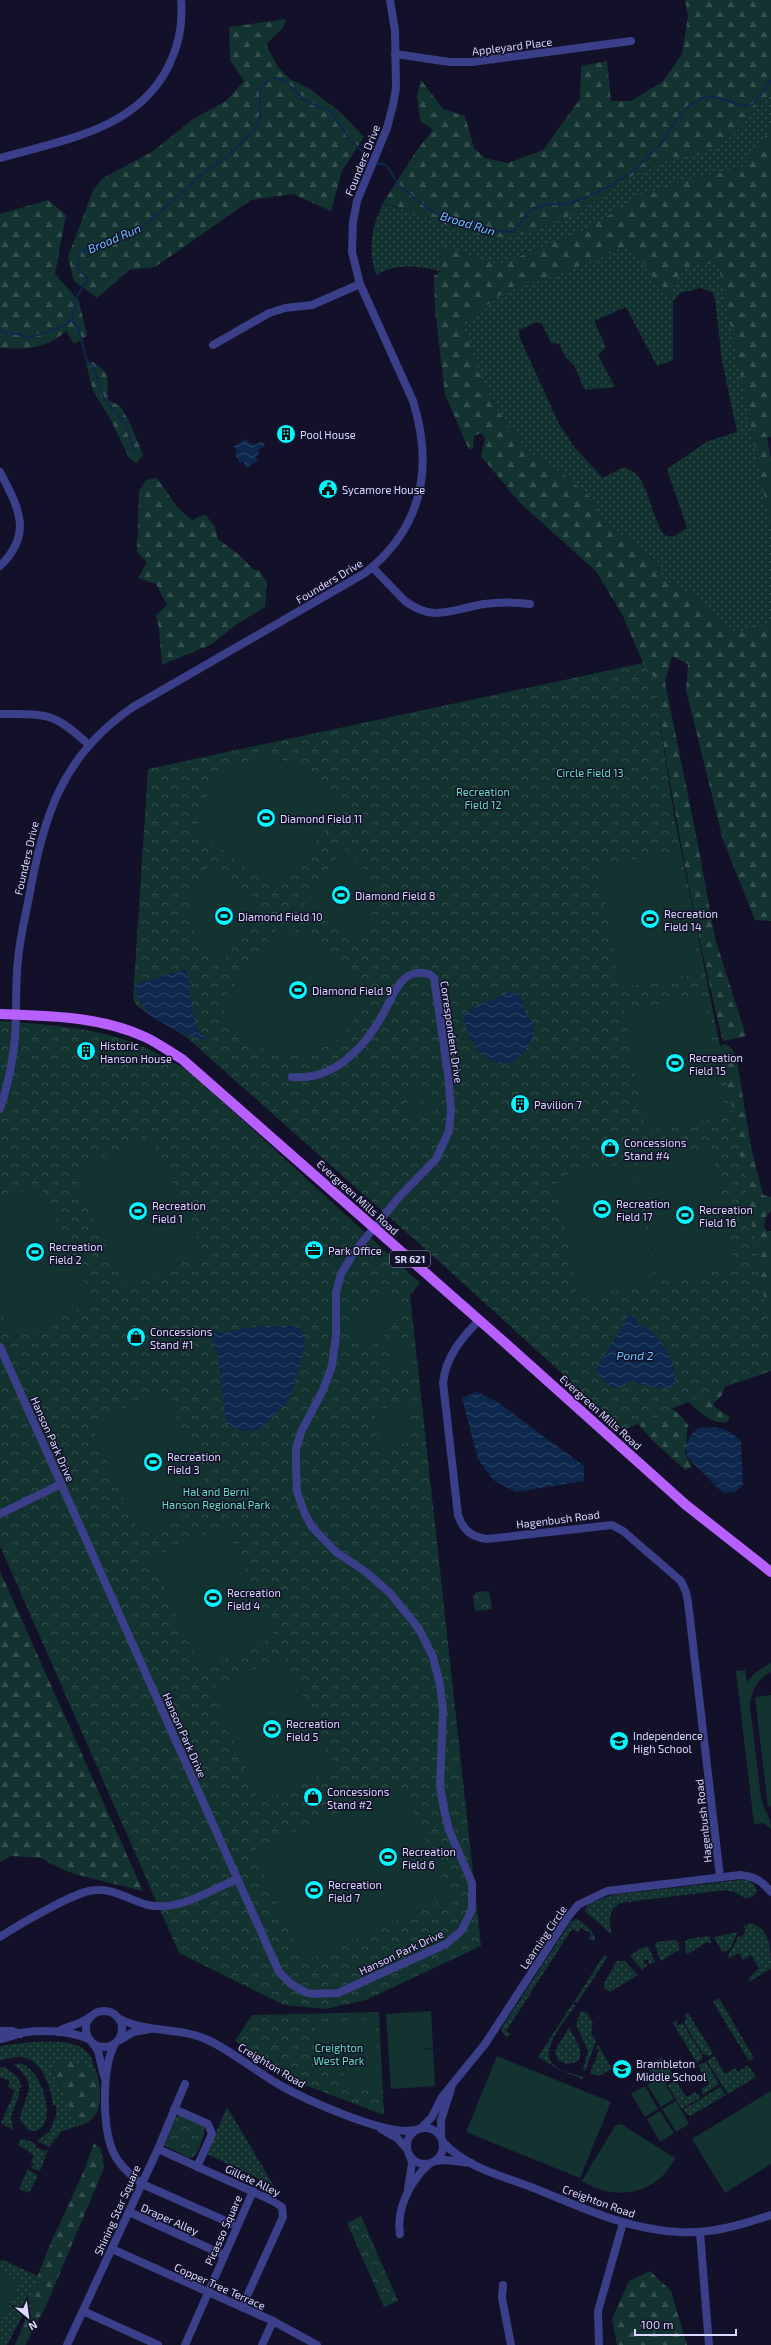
<svg xmlns="http://www.w3.org/2000/svg" width="771" height="2345" viewBox="0 0 771 2345" font-family="'Exo 2',sans-serif">
  <style>
    .grass { fill: url(#grass-dots); fill-rule: evenodd }
    .forest { fill: url(#forest-firs) }
    .park { fill: url(#park-crowns) }
    .pitch { fill: #133330 }
    .water { fill: url(#water-waves) }
    .lines { fill: none; stroke-linecap: round; stroke-linejoin: round }
    .stream { stroke: #0d284c; stroke-width: 2 }
    .minor { stroke: #3b3e88; stroke-width: 8 }
    .major { stroke: #b860ff; stroke-width: 10 }
    .labels { text-anchor: middle; dominant-baseline: central; stroke-width: 3; stroke-linejoin: round; paint-order: stroke }
    .shield { fill: #131029; stroke: #9e9dbf; stroke-width: 1 }
    .shield-label { font-size: 10px; font-weight: bold; fill: #dad9ff }
    .street-label { font-size: 11px; fill: #dad9ff; stroke: #131029 }
    .poi-label { font-size: 11px; fill: #dad9ff; stroke: #131029; text-anchor: start }
    .park-label { font-size: 11px; fill: #63e1b8; stroke: #131029 }
    .water-label { font-size: 12px; font-style: italic; fill: #67c4ff; stroke: #131029 }
  </style>
  <defs>
    <pattern id="grass-dots" width="8" height="8" patternUnits="userSpaceOnUse"><rect width="8" height="8" fill="#133330"/><path d="M2 2h.1M6 6h.1" fill="none" stroke="#35504f" stroke-width="1.8" stroke-linecap="round"/></pattern>
    <pattern id="forest-firs" width="22" height="20" patternUnits="userSpaceOnUse"><rect width="22" height="20" fill="#133330"/><path d="M5 1l3.5 6h-7zM16 11l3.5 6h-7z" fill="#35504f"/></pattern>
    <pattern id="park-crowns" width="20" height="18" patternUnits="userSpaceOnUse"><rect width="20" height="18" fill="#133330"/><path d="M2 6a3 3 0 1 1 6 0M12 15a3 3 0 1 1 6 0" fill="none" stroke="#35504f"/></pattern>
    <pattern id="water-waves" width="16" height="10" patternUnits="userSpaceOnUse"><rect width="16" height="10" fill="#0d284c"/><path d="M0 5q4-4 8 0t8 0" fill="none" stroke="#304767"/></pattern>
  </defs>
  <rect width="100%" height="100%" fill="#131029"/>
  <g class="grass">
    <path d="M771,94v34l-29,40 -62,13 -39,14 -57,36 -86,34 -57,-16 -1,22c-23,-5 -42,-8 -64,4 -8,-26 -5,-48 7,-71l26,7 45,17 42,11 84,-27 45,-33 37,-17 52,-14 22,-16z"/>
    <path d="M624,247l13,6 26,41 8,2c8,-32 17,-30 47,-33l53,266v95l-31,8 -10,-1 -28,-30 -38,-21 -5,-9 1,-7 -34,-27 -21,-12 -16,-29 -27,-23 -35,-23 -29,-39 -14,-27 -21,-57 14,-14 30,-23 45,-13zM701,288l11,4 3,7 7,62 15,71 -29,9 -41,28 20,59 -14,9 -9,-2c-11,-15 -17,-53 -29,-62 -3,-2 -8,-4 -11,-6l-21,11 -28,-30 -16,-24 -40,-88v-6l18,-8 5,2 9,19 8,1 7,14 8,7 11,25 30,-3 -17,-32 8,-8 -12,-26 32,-14 31,59 16,-6v-59l7,-8z"/>
    <path d="M740,1880h7l8,5 2,7 -4,5 -8,1 -11,-6 -9,-2 -105,13c-14,9 -10,21 -8,32l-27,-24 3,-7 24,-9z"/>
    <path d="M575,1919c7,1 20,13 20,20l-2,2 -4,-2 2,-5 -10,-6 -3,4 -6,-3 -66,102 5,3 -4,3 -5,-5v-5l68,-104z"/>
    <path d="M750,1923c21,5 21,28 21,46l-23,13 2,-5 9,-9 -8,-13 -8,5 -4,-7 -11,6 -1,-1 12,-22 3,1 4,-8 -3,-2z"/>
    <path d="M738,1932l-9,18 -7,2 -8,-15z"/>
    <path d="M709,1936l2,7 -4,-1 -21,13 -1,-13 3,-3z"/>
    <path d="M675,1940l4,3v7l-18,11 -6,-15 2,-4z"/>
    <path d="M648,1946l7,16 -6,2 -1,-4 -3,-1 -2,3 4,3 -5,5 -12,-14 11,-8z"/>
    <path d="M604,1955l3,1 -2,5 -28,42 -3,-1z"/>
    <path d="M617,1961h8l13,14 -28,17 -6,-4v-5z"/>
    <path d="M719,1998l35,60 -5,3 -36,-59z"/>
    <path d="M573,2003l2,3c-8,13 -39,46 -20,60 8,6 19,8 29,11l-2,2 -22,-9 -22,-13z"/>
    <path d="M581,2011l6,2 6,10 -2,10 5,8 -11,30 -2,-2 5,-18 -12,-27z"/>
    <path d="M688,2013l25,40 -4,3 -6,-2 -19,-31 3,-5 -3,-2z"/>
    <path d="M677,2020v5l6,-1 19,31 1,3 -6,5 -24,-40z"/>
    <path d="M569,2027c4,11 18,24 8,35l-10,2 -9,-4 -3,-9z"/>
    <path d="M32,2042c29,0 62,-5 63,34l-44,-13v4l27,59 -16,5 -13,16 -12,-6 13,-10 6,-15v-11h-3c-2,-18 -11,-48 -34,-48 -6,0 -13,2 -19,3v-14z"/>
    <path d="M598,2045l14,24 -13,7 -9,-3 9,-23 -3,-1z"/>
    <path d="M714,2056l11,18 10,-6 3,4 10,-7 8,12 -28,17 -21,-33z"/>
    <path d="M662,2057l12,20 -9,7 -4,-7 -6,3 -7,-13z"/>
    <path d="M706,2062l13,22 -16,11 -2,-6 8,-5 -11,-19z"/>
    <path d="M20,2063c27,8 40,76 8,67l-8,-10c2,-23 22,-34 -6,-55z"/>
    <path d="M4,2067l13,9 5,11 -3,1v7l-8,21 2,14 -12,-7 14,-32 -7,-4 2,-6 -10,-4v-10z"/>
    <path d="M675,2081l12,16 9,-5v2h3l1,4 -18,11 -15,-24z"/>
    <path d="M720,2087l6,8 -36,21 -7,-6z"/>
    <path d="M227,2107l47,79 -67,-32z"/>
    <path d="M24,2139l12,5 -1,3 10,4 3,-1 -8,21 -9,-3 3,-5 -3,-1 3,-7 -16,-10 2,-5z"/>
    <path d="M28,2169l10,7 -9,17 -10,-4z"/>
    <path d="M3,2260l39,18 -35,67h-7v-84z"/>
  </g>
  <g class="forest">
    <path d="M685,0h86v94l-35,38 -22,16 -52,14 -37,17 -45,33 -43,18 -41,9 -42,-11 -45,-17 -26,-8 34,-53 16,-20 -13,-10 -3,-24 4,-16 22,29 22,7 9,32 11,10 23,5 35,-13 37,-51 1,-33 26,-5 4,40h20l32,-20 19,-27 6,-38z"/>
    <path d="M286,19l-3,9 -17,16 11,22 13,13 20,10 29,22 25,26 -22,34 -11,40 -38,-17 -42,6 -96,67 -26,3 -32,28 -23,-17 -6,-24 25,-67 10,-12 49,-26 41,-33 33,-18 18,-20 -14,-21 -1,-33z"/>
    <path d="M771,128v309l-4,1 4,21v70l-53,-266c-30,3 -39,1 -47,33l-3,1 -5,-3 -26,-41 -13,-6 -72,30 -45,13 -30,23 -14,14 21,57 14,27 29,39 35,23 27,23 16,29 21,12 34,28 -1,6 5,9 38,21 28,30 10,1 31,-8v297l-16,-1 -32,-80 -37,-150 2,-26 -16,-8 -7,26 34,168 16,88 31,98 -23,5c-30,-120 -51,-242 -70,-364l-10,-14 -20,-47 -27,-45 -76,-68 -39,-47 4,-18 -4,-5 -7,3 -1,12 -4,2 -24,-56 -10,-85 -1,-33 6,-5 1,-22 3,-3 54,19 86,-34 57,-36 39,-14 62,-13z"/>
    <path d="M48,200l18,15 -11,59 24,27 8,35 -13,8 -8,-13c-22,19 -38,18 -66,17v-134z"/>
    <path d="M93,362c19,12 14,18 15,38l12,6 9,15 14,34 -7,8 -7,-5 -18,-38 -18,-29 -7,-28z"/>
    <path d="M157,478l20,29 15,13 13,-6 10,13 3,12 21,16 15,15h5l8,12 -2,25 -28,17 -25,20 -50,21 -3,-36 -3,-14 11,-10 -11,-21 -18,-6 9,-16 -10,-10 2,-61 7,-11z"/>
    <path d="M726,1044l6,5 5,12 14,86 12,48 8,2v14l-5,5 -2,11 3,4h4v136l-7,6 -39,13 -3,9 -9,9 2,3 15,10 -3,5c-17,4 -33,-17 -46,-25l-13,8 14,12 6,8 -3,28 7,14 -7,3 -32,-29 -21,-24 103,-292 -15,-79z"/>
    <path d="M0,1571l143,320 -69,-17 -23,-10 -9,-6 -31,-2 -11,6z"/>
    <path d="M61,2061l19,2 15,13v-9c7,21 11,53 -17,59l-27,-60v-3z"/>
    <path d="M94,2143l7,6 3,19 -58,138 -21,39h-10c12,-25 16,-52 26,-78 16,-42 39,-81 53,-124z"/>
    <path d="M650,2271l21,20 16,54h-70l-5,-26 17,-38z"/>
  </g>
  <g class="park">
    <path d="M643,663l10,14 21,138 59,297 38,227v32l-56,19 -91,40 -181,-165 -257,-228 -48,-30 -5,-8 15,-230z"/>
    <path d="M0,1021c38,3 79,5 116,16 26,7 50,21 73,34l231,212 -10,12 71,651 -115,54 -41,9 -41,-4 -105,-52 -179,-407z"/>
    <path d="M489,1591l3,18 -17,2 -2,-14 4,-5z"/>
    <path d="M379,2012l5,103 -82,-31 -67,-43 17,-26z"/>
    <path d="M180,2115c14,6 31,6 22,25 -2,6 -4,13 -9,17l-4,1 -25,-13 -1,-4 9,-22z"/>
    <path d="M361,2216l37,85 -14,6 -37,-84z"/>
  </g>
  <g class="pitch">
    <path d="M275,758c30,6 56,21 65,52l-57,76 -13,1 -73,-58c6,-45 33,-70 78,-71z"/>
    <path d="M344,848c36,26 38,62 13,97l-51,-39 -2,-7z"/>
    <path d="M678,851l23,122 -80,15 -23,-122z"/>
    <path d="M208,867l51,39 1,6 -39,52c-35,-23 -42,-66 -13,-97z"/>
    <path d="M288,925l78,59c-10,83 -111,97 -145,20l58,-77z"/>
    <path d="M704,996l22,120 -80,15 -22,-120z"/>
    <path d="M431,1087l4,24 -11,1 -3,-23z"/>
    <path d="M417,1089l3,24 -11,2 -3,-24z"/>
    <path d="M151,1135l53,118 -79,35 -53,-118z"/>
    <path d="M712,1147l23,121 -77,14 -22,-121z"/>
    <path d="M633,1162l23,121 -78,14 -22,-120z"/>
    <path d="M40,1184l53,118 -81,36 -12,-27v-109z"/>
    <path d="M381,1290l21,20 -13,22 -18,15 -24,-20z"/>
    <path d="M409,1337l4,30 -21,2 -3,-30z"/>
    <path d="M165,1390l50,112 -75,33 -50,-112z"/>
    <path d="M405,1405l3,3 4,31 -3,4 -27,3 -4,-3 -3,-31 3,-3z"/>
    <path d="M225,1525l50,112 -74,33 -50,-112z"/>
    <path d="M285,1656l49,113 -74,33 -50,-113z"/>
    <path d="M771,1663v9c-14,7 -19,18 -21,33l11,93c3,12 10,19 10,31l-7,-6 -10,1 -18,-153 9,-1 2,12 9,-10z"/>
    <path d="M771,1695v111l-3,1 -13,-110z"/>
    <path d="M401,1784l50,112 -148,66 -50,-112z"/>
    <path d="M431,2011l2,37 -17,2 17,-1 2,37 -44,3 -5,-75z"/>
    <path d="M376,2019l1,37 -61,4 -2,-38z"/>
    <path d="M497,2056l114,46 -31,76 -114,-46z"/>
    <path d="M378,2057l1,29 -35,1 -1,-28z"/>
    <path d="M661,2077l13,22 -13,8 -14,-22z"/>
    <path d="M645,2086l13,23 -13,8 -14,-23z"/>
    <path d="M771,2091v73l-46,29 -33,-54z"/>
    <path d="M676,2101l13,23 -13,8 -14,-23z"/>
    <path d="M660,2111l14,22 -14,9 -13,-23z"/>
    <path d="M621,2124l54,34c-18,37 -60,44 -93,23l33,-55z"/>
    <path d="M0,2272l21,9 -21,45z"/>
  </g>
  <g class="water">
    <path d="M246,439l3,4 6,2 7,-4 3,5 -7,4 2,2 -4,5 2,4 -12,7 -3,-7 -3,2 -5,-9 2,-2 -3,-6z"/>
    <path d="M185,969l3,5 4,34 5,20 10,12c-9,1 -52,-19 -57,-25 -8,-9 -16,-19 -14,-31z"/>
    <path d="M510,992l9,2c4,6 4,11 6,17 3,6 7,10 9,16 1,8 -3,14 -7,20 -23,40 -63,0 -63,-33l15,-9z"/>
    <path d="M629,1315h4c4,10 11,11 18,17 16,14 26,33 24,54l-14,3 -32,-8 -7,6 -9,1 -11,-9 -7,-9z"/>
    <path d="M259,1326h35l7,3 4,10 -1,12 -12,40 -6,13 -27,26 -17,1 -16,-7 -8,-69 -7,-17 4,-8 7,3z"/>
    <path d="M477,1392l19,9 88,65v15l-68,11 -23,-12 -15,-21 -16,-61z"/>
    <path d="M715,1427c10,3 19,5 26,14l2,44 -7,7 -11,1 -5,-3 -32,-32 -3,-10 5,-12 8,-8z"/>
  </g>
  <g class="lines">
    <g class="stream">
      <path d="M374,163l9,1 5,3 10,18 35,27 9,4 24,5 23,10 24,1c8,-8 12,-19 22,-24 10,-5 20,-3 30,-4 20,-4 52,-21 68,-33 10,-9 20,-18 28,-28 13,-16 19,-36 40,-44 19,-8 33,10 52,6l18,-24"/>
      <path d="M72,320l6,8 9,33 7,6 10,32 21,25 10,29"/>
      <path d="M0,329l5,4 13,1 10,4 29,-9 15,-9 5,-24 11,-17 -10,-11 2,-16 58,-22 25,-20 33,-31 35,-26 27,-27 2,-8v-32l13,-8 9,1 24,22 25,11 19,28 21,20"/>
    </g>
    <g class="minor">
      <path d="M395,54l55,8h22l159,-21"/>
      <path d="M0,158c62,-18 138,-28 169,-93 10,-20 14,-43 12,-65"/>
      <path d="M213,345l56,-32 16,-5 27,-3 48,-21"/>
      <path d="M0,566c34,-33 18,-59 0,-94"/>
      <path d="M372,567l33,34c29,22 48,8 79,3 15,-2 31,-2 46,0"/>
      <path d="M0,714c48,0 53,-2 89,31"/>
      <path d="M0,1109c7,-21 13,-50 15,-71 2,-26 0,-52 3,-79 2,-21 7,-41 11,-62 15,-81 32,-141 104,-190l232,-134c57,-45 69,-104 48,-172l-53,-117 -8,-32 1,-30 4,-21 30,-73 6,-23 3,-17 -1,-57 -5,-31"/>
      <path d="M479,1320c-18,19 -33,36 -36,63l15,132c5,15 13,22 29,24l125,-14 11,6 58,50 5,11 2,10 32,275"/>
      <path d="M0,1347l279,625 12,12 14,8 7,2 26,-1 108,-49 16,-14 10,-21v-26l-23,-53 -5,-21 -4,-23 3,-76 -3,-25 -7,-28 -14,-28 -29,-36 -24,-21 -30,-20 -24,-25 -7,-13 -8,-22 -1,-26v-17l5,-17 22,-42 9,-24 4,-30v-43l5,-19 14,-23 45,-55 36,-37 13,-28 2,-21 -3,-36 -14,-96c-7,-8 -23,-6 -30,1 -9,9 -15,24 -21,35 -18,33 -49,67 -91,63"/>
      <path d="M0,1514l61,-30"/>
      <path d="M0,1937c18,-12 70,-42 89,-46 23,-5 39,9 59,14 30,7 63,-15 89,-26"/>
      <circle cx="104" cy="2029" r="18"/>
      <path d="M120,2019c26,14 60,8 88,21 25,12 46,30 70,44 26,15 109,53 137,46"/>
      <path d="M0,2031h12l8,3"/>
      <path d="M58,2032c10,-7 20,-6 32,-15"/>
      <path d="M0,2039c8,-1 14,-4 21,-6 20,-4 49,-2 68,6"/>
      <path d="M120,2040l13,-8 17,-3"/>
      <path d="M94,2045l4,6 6,25"/>
      <path d="M114,2045c-12,25 -12,80 -1,107 6,13 17,23 29,32l95,42"/>
      <path d="M174,2109l34,15 4,10 -15,33"/>
      <path d="M422,2127l10,-10 10,-20 43,-53 83,-127 10,-12 29,-14 133,-16c14,1 22,6 31,17"/>
      <circle cx="425" cy="2146" r="18"/>
      <path d="M381,2129l16,9 10,11"/>
      <path d="M441,2135v-15l10,-31"/>
      <path d="M443,2142c22,25 59,34 88,45 48,19 96,43 148,45 32,2 62,-7 92,-17"/>
      <path d="M158,2149l113,51 11,7 1,10 -41,90"/>
      <path d="M435,2161l11,-1 25,3"/>
      <path d="M408,2189l4,-26 -2,-7"/>
      <path d="M129,2212l95,43"/>
      <path d="M700,2232l9,113"/>
      <path d="M400,2234c-4,-25 10,-53 29,-70"/>
      <path d="M112,2249l161,72 44,24"/>
      <path d="M503,2285l-1,13 9,47"/>
      <path d="M83,2311l75,34"/>
      <path d="M67,2345l91,-196 27,-65"/>
      <path d="M185,2345l68,-154"/>
      <path d="M262,2345l11,-24"/>
      <path d="M599,2345l-1,-34 25,-88"/>
    </g>
    <path class="major" d="M0,1014c49,2 100,2 145,23 13,6 25,15 37,22l321,282 183,164 85,67"/>
  </g>
  <defs>
    <symbol id="building-disc" viewBox="-11 -11 22 22"><circle r="9.5" fill="#05f8ff" stroke="#131029"/><path d="M-4-6H4V6H1V3H-1V6H-4ZM-2.5-4.3h1.7v1.8h-1.7ZM.8-4.3h1.7v1.8H.8ZM-2.5-1h1.7V.8h-1.7ZM.8-1h1.7V.8H.8Z" fill="#111"/></symbol>
    <symbol id="civic-disc" viewBox="-11 -11 22 22"><circle r="9.5" fill="#05f8ff" stroke="#131029"/><path d="M-.6-6.5H3V-4.5H.6V-3L4-1V1h2V6H-6V1h2V-1L-.6-3ZM-1.2 2.5V6h2.4V2.5Z" fill="#111"/></symbol>
    <symbol id="stadium-disc" viewBox="-11 -11 22 22"><circle r="9.5" fill="#05f8ff" stroke="#131029"/><path d="M0-5a6.5 5 0 1 0 0 10a6.5 5 0 1 0 0-10ZM-3.5-1.8h7v3.6h-7Z" fill="#111"/></symbol>
    <symbol id="shop-disc" viewBox="-11 -11 22 22"><circle r="9.5" fill="#05f8ff" stroke="#131029"/><path d="M-5-2.5h2.3a2.7 3.5 0 0 1 5.4 0H5L5.5 6h-11ZM-1.5-2.5h3a1.5 2.3 0 0 0-3 0Z" fill="#111"/></symbol>
    <symbol id="office-disc" viewBox="-11 -11 22 22"><circle r="9.5" fill="#05f8ff" stroke="#131029"/><path d="M-6-3h4V-5.5h4V-3h4V5H-6ZM-1-4.5V-3h2v-1.5ZM-6 0V1H6V0Z" fill="#111"/></symbol>
    <symbol id="school-disc" viewBox="-11 -11 22 22"><circle r="9.5" fill="#05f8ff" stroke="#131029"/><path d="M0-5L7-2L0 1L-7-2ZM-4 1L0 2.5L4 1V4Q0 6-4 4Z" fill="#111"/></symbol>
  </defs>
  <g fill-rule="evenodd">
    <use href="#building-disc" x="275" y="423" width="22" height="22"/>
    <use href="#civic-disc" x="317" y="478" width="22" height="22"/>
    <use href="#stadium-disc" x="255" y="807" width="22" height="22"/>
    <use href="#stadium-disc" x="330" y="884" width="22" height="22"/>
    <use href="#stadium-disc" x="213" y="905" width="22" height="22"/>
    <use href="#stadium-disc" x="639" y="908" width="22" height="22"/>
    <use href="#stadium-disc" x="287" y="979" width="22" height="22"/>
    <use href="#building-disc" x="75" y="1040" width="22" height="22"/>
    <use href="#stadium-disc" x="664" y="1052" width="22" height="22"/>
    <use href="#building-disc" x="509" y="1093" width="22" height="22"/>
    <use href="#shop-disc" x="599" y="1137" width="22" height="22"/>
    <use href="#stadium-disc" x="591" y="1198" width="22" height="22"/>
    <use href="#stadium-disc" x="127" y="1200" width="22" height="22"/>
    <use href="#stadium-disc" x="674" y="1204" width="22" height="22"/>
    <use href="#office-disc" x="303" y="1239" width="22" height="22"/>
    <use href="#stadium-disc" x="24" y="1241" width="22" height="22"/>
    <use href="#shop-disc" x="125" y="1326" width="22" height="22"/>
    <use href="#stadium-disc" x="142" y="1451" width="22" height="22"/>
    <use href="#stadium-disc" x="202" y="1587" width="22" height="22"/>
    <use href="#stadium-disc" x="261" y="1718" width="22" height="22"/>
    <use href="#school-disc" x="608" y="1730" width="22" height="22"/>
    <use href="#shop-disc" x="302" y="1786" width="22" height="22"/>
    <use href="#stadium-disc" x="377" y="1846" width="22" height="22"/>
    <use href="#stadium-disc" x="303" y="1879" width="22" height="22"/>
    <use href="#school-disc" x="611" y="2058" width="22" height="22"/>
  </g>
  <g class="labels">
    <rect class="shield" x="390" y="1251" width="40" height="16" rx="3"/>
    <g class="shield-label">
      <text x="410" y="1259">SR 621</text>
    </g>
    <g class="street-label">
      <text transform="translate(512 46) rotate(-7)">Appleyard Place</text>
      <text transform="translate(362 160) rotate(-68)">Founders Drive</text>
      <text transform="translate(329 581) rotate(-31)">Founders Drive</text>
      <text transform="translate(26 858) rotate(-77)">Founders Drive</text>
      <text transform="translate(452 1032) rotate(82)">Correspondent Drive</text>
      <text transform="translate(358 1197) rotate(42)">Evergreen Mills Road</text>
      <text transform="translate(601 1412) rotate(42)">Evergreen Mills Road</text>
      <text transform="translate(53 1439) rotate(66)">Hanson Park Drive</text>
      <text transform="translate(558 1519) rotate(-7)">Hagenbush Road</text>
      <text transform="translate(185 1735) rotate(66)">Hanson Park Drive</text>
      <text transform="translate(703 1821) rotate(-96)">Hagenbush Road</text>
      <text transform="translate(543 1937) rotate(-56)">Learning Circle</text>
      <text transform="translate(401 1952) rotate(-25)">Hanson Park Drive</text>
      <text transform="translate(272 2065) rotate(31)">Creighton Road</text>
      <text transform="translate(253 2180) rotate(25)">Gillete Alley</text>
      <text transform="translate(599 2201) rotate(20)">Creighton Road</text>
      <text transform="translate(117 2210) rotate(-66)">Shining Star Square</text>
      <text transform="translate(170 2219) rotate(24)">Draper Alley</text>
      <text transform="translate(223 2230) rotate(-66)">Picasso Square</text>
      <text transform="translate(220 2286) rotate(24)">Copper Tree Terrace</text>
    </g>
    <g class="poi-label">
      <text x="300" y="434">Pool House</text>
      <text x="342" y="489">Sycamore House</text>
      <text x="280" y="818">Diamond Field 11</text>
      <text x="355" y="895">Diamond Field 8</text>
      <text x="664" y="913">Recreation<tspan x="664" dy="13">Field 14</tspan></text>
      <text x="238" y="916">Diamond Field 10</text>
      <text x="312" y="990">Diamond Field 9</text>
      <text x="100" y="1045">Historic<tspan x="100" dy="13">Hanson House</tspan></text>
      <text x="689" y="1057">Recreation<tspan x="689" dy="13">Field 15</tspan></text>
      <text x="534" y="1104">Pavilion 7</text>
      <text x="624" y="1142">Concessions<tspan x="624" dy="13">Stand #4</tspan></text>
      <text x="616" y="1203">Recreation<tspan x="616" dy="13">Field 17</tspan></text>
      <text x="152" y="1205">Recreation<tspan x="152" dy="13">Field 1</tspan></text>
      <text x="699" y="1209">Recreation<tspan x="699" dy="13">Field 16</tspan></text>
      <text x="49" y="1246">Recreation<tspan x="49" dy="13">Field 2</tspan></text>
      <text x="328" y="1250">Park Office</text>
      <text x="150" y="1331">Concessions<tspan x="150" dy="13">Stand #1</tspan></text>
      <text x="167" y="1456">Recreation<tspan x="167" dy="13">Field 3</tspan></text>
      <text x="227" y="1592">Recreation<tspan x="227" dy="13">Field 4</tspan></text>
      <text x="286" y="1723">Recreation<tspan x="286" dy="13">Field 5</tspan></text>
      <text x="633" y="1735">Independence<tspan x="633" dy="13">High School</tspan></text>
      <text x="327" y="1791">Concessions<tspan x="327" dy="13">Stand #2</tspan></text>
      <text x="402" y="1851">Recreation<tspan x="402" dy="13">Field 6</tspan></text>
      <text x="328" y="1884">Recreation<tspan x="328" dy="13">Field 7</tspan></text>
      <text x="636" y="2063">Brambleton<tspan x="636" dy="13">Middle School</tspan></text>
    </g>
    <g class="park-label">
      <text x="590" y="772">Circle Field 13</text>
      <text x="483" y="791">Recreation<tspan x="483" dy="13">Field 12</tspan></text>
      <text x="216" y="1491">Hal and Berni<tspan x="216" dy="13">Hanson Regional Park</tspan></text>
      <text x="339" y="2047">Creighton<tspan x="339" dy="13">West Park</tspan></text>
    </g>
    <g class="water-label">
      <text transform="translate(468 223) rotate(17)">Broad Run</text>
      <text transform="translate(114 238) rotate(-23)">Broad Run</text>
      <text x="635" y="1355">Pond 2</text>
    </g>
  </g>
  <g transform="translate(28 2317) rotate(151)" stroke="#131029" stroke-width="3" paint-order="stroke">
  <path d="M0-3L7 15L0 10L-7 15Z" fill="#dad9ff"/>
  <text y="-6" font-size="11" font-weight="bold" text-anchor="middle" fill="#dad9ff">N</text>
  </g>
  <path d="M635 2329v6h101v-6" fill="none" stroke="#dad9ff" stroke-width="2"/>
  <text x="641" y="2329" font-size="12" fill="#dad9ff" stroke="#131029" stroke-width="3" paint-order="stroke">100 m</text>
</svg>
